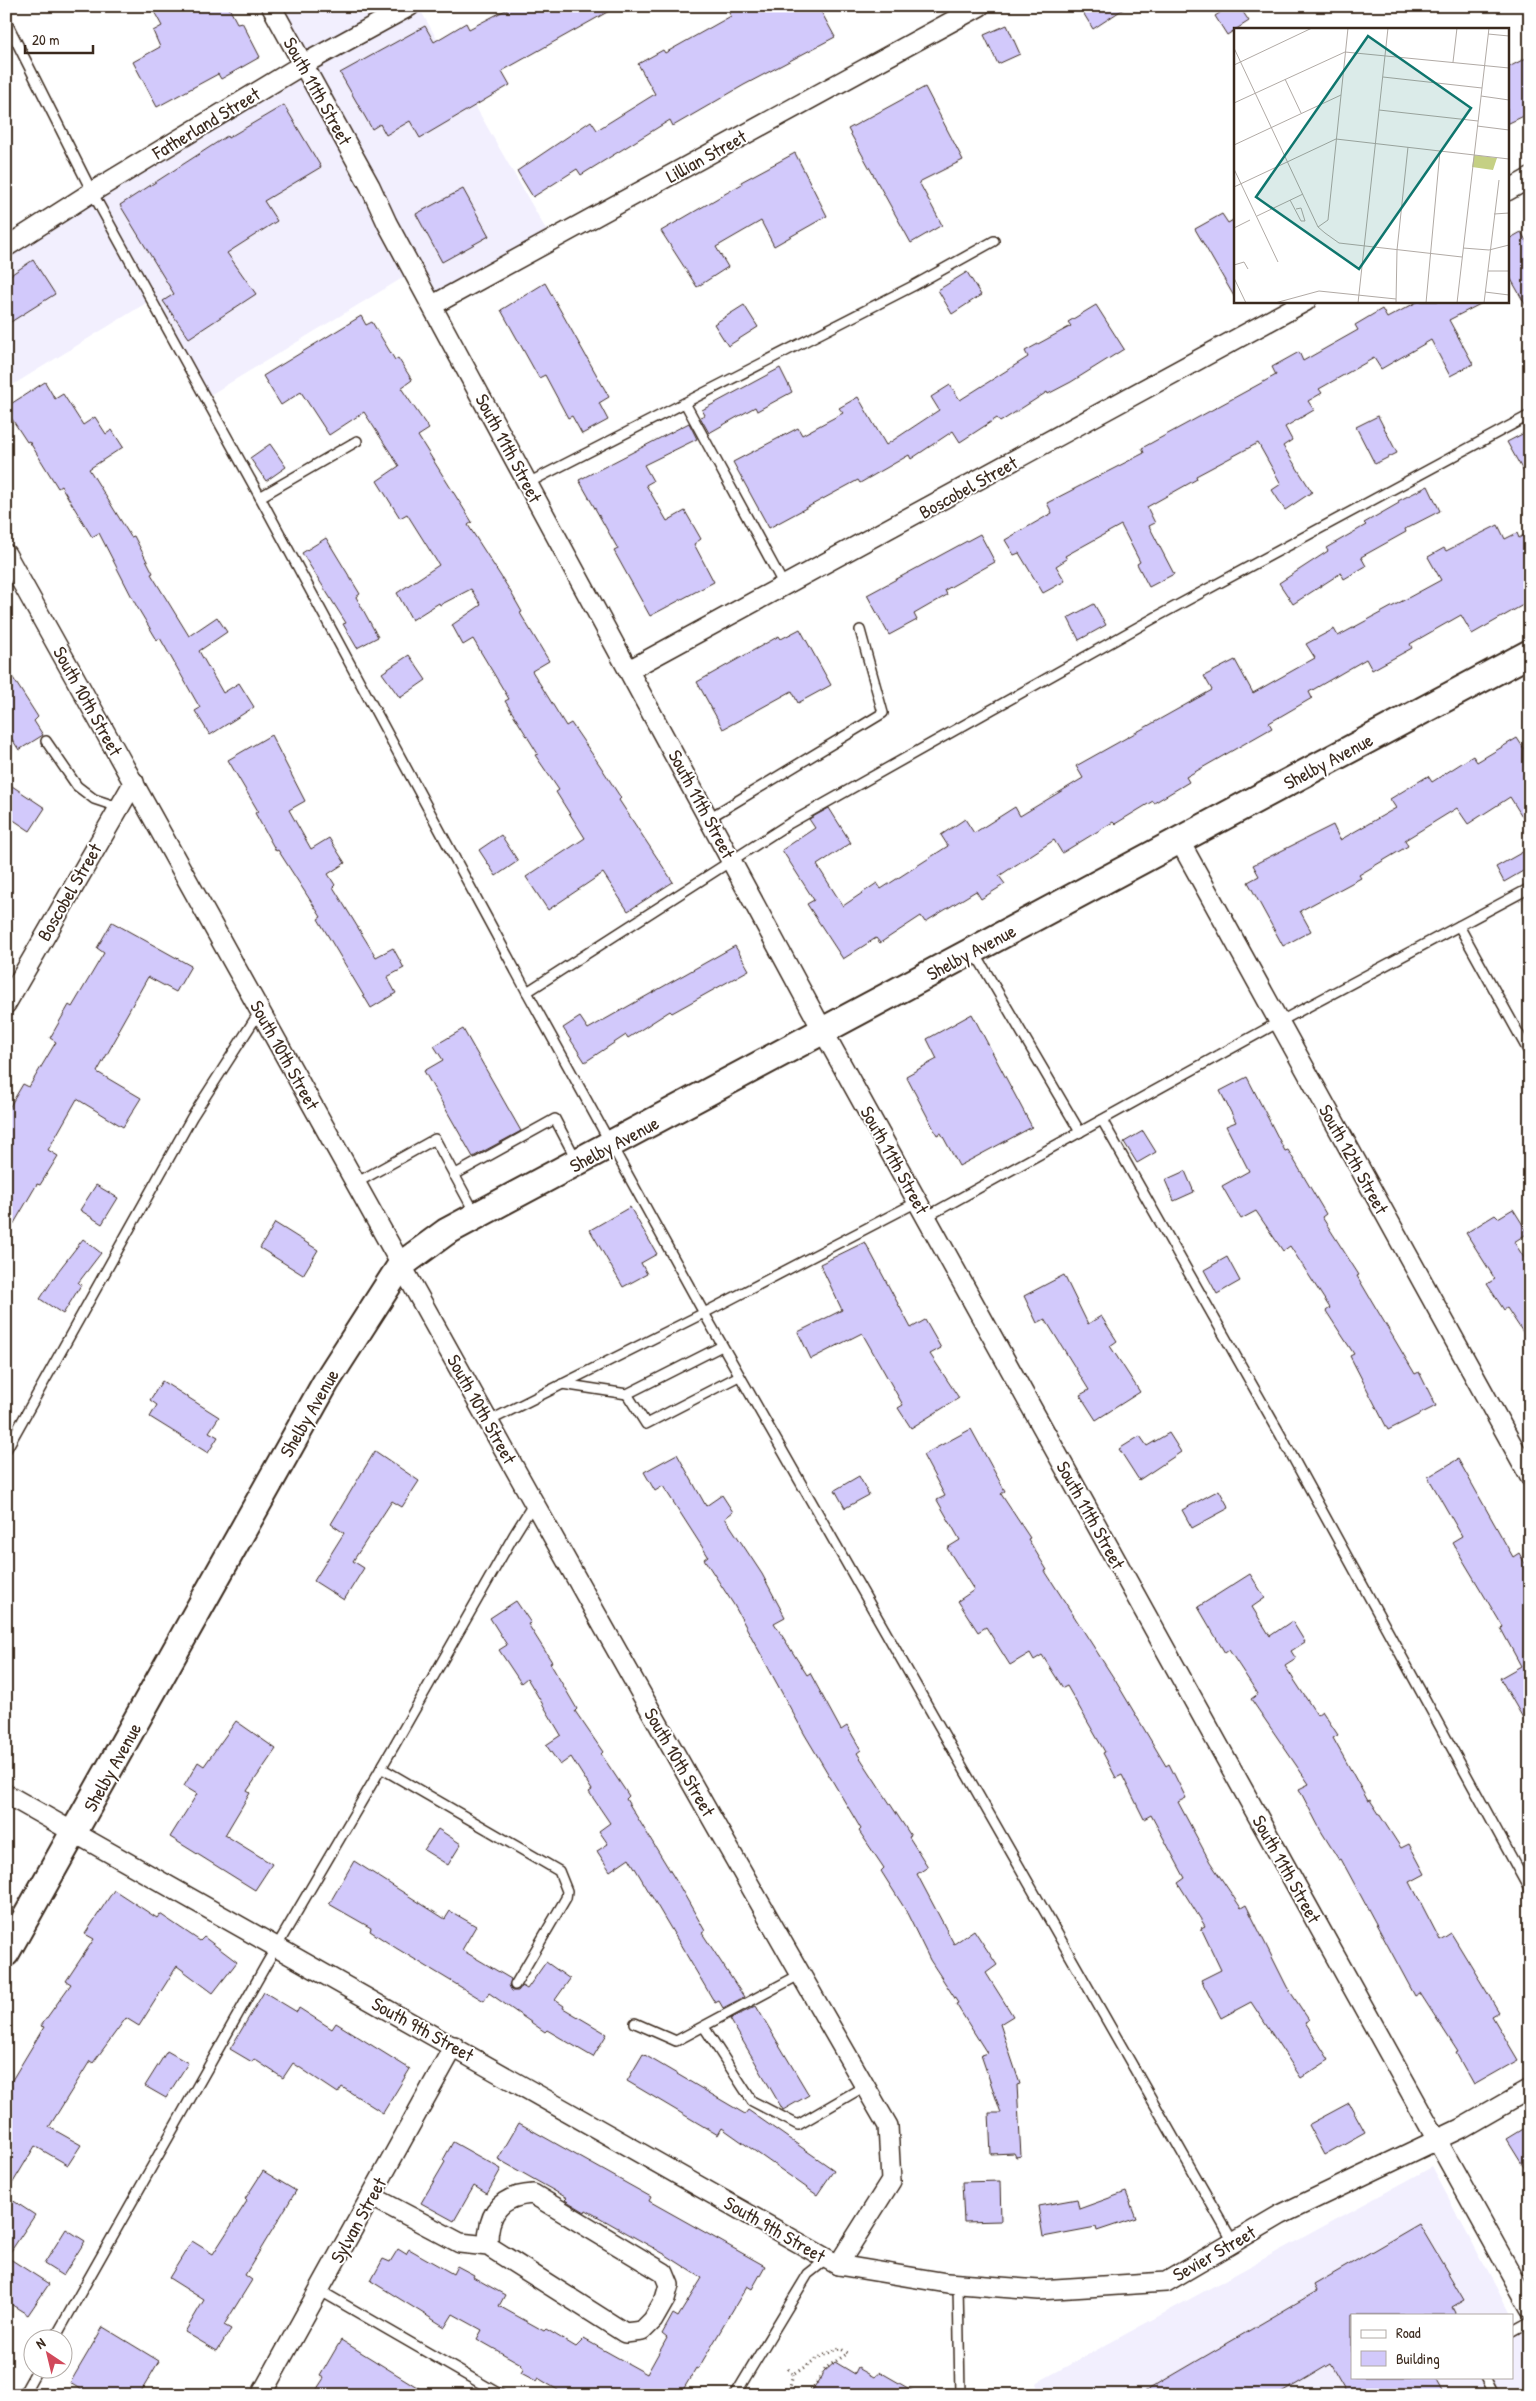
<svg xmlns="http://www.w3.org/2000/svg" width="1536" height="2401" viewBox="0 0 1536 2401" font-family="'Patrick Hand',sans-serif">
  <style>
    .built { fill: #f2effe }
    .building { fill: #d2c9fb; stroke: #3b2a1e }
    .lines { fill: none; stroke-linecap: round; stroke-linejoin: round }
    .lane-casing { stroke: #3b2a1e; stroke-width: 12 }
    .street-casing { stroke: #3b2a1e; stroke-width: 22 }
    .secondary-casing { stroke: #3b2a1e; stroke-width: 30 }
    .path { stroke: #3b2a1e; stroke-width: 3; stroke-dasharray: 1 4; stroke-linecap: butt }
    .lane { stroke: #fff; stroke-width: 9 }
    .street { stroke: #fff; stroke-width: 19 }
    .secondary { stroke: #fff; stroke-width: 26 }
    .labels { text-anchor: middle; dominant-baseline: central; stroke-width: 4; stroke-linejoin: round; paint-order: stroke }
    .street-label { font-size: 19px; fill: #3b2a1e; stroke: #fff }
    .inset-road { fill: none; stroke: #b1aaa5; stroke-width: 1 }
    .view { fill: #0f766e; fill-opacity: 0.15; stroke: #0f766e; stroke-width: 2.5 }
    .inset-edge { fill: none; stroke: #3b2a1e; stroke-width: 2.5 }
  </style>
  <rect width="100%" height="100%" fill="#fff"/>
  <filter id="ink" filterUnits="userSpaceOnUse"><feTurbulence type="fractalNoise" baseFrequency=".02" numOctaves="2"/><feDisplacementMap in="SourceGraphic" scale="10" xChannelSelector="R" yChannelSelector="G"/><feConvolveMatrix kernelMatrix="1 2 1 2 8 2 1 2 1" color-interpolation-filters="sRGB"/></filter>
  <g filter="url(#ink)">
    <g class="built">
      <path d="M271,6h147l134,234 -119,65 -19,-34 -209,127 -54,-98 -145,89v-142l296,-182z"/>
      <path d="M1432,2167l79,148h-159v62h160v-60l18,33v45h-490l-4,-12z"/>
    </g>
    <g class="building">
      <path d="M151,6h77l9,17 5,-1 18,35 -39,22 -3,-5 -61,33 -24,-45 27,-15 -7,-16 9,-5z"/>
      <path d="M513,6h105l-116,65 8,14 -90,53 -10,-17 -24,14 -6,-11 -8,5 -32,-56 85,-47 9,16 32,-19 3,6z"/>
      <path d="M741,6h77l17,31 -91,48 -71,41 -3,-6 -89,55 -4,-6 -44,28 -16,-26 74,-50 6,9 58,-36 -17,-30 25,-14 2,3 66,-37 -2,-3z"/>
      <path d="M1079,6h49l-35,23z"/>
      <path d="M1230,6h9l10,15 -22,14 -12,-19z"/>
      <path d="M1007,25l13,29 -22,10 -14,-29z"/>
      <path d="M1530,56v57l-23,11v-56z"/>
      <path d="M925,87l38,73 -44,22 23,43 -31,18 -63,-114z"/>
      <path d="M284,105l37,62 -57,34 13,20 -50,32 29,41 -67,44 -26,-37 11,-7 -54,-89 107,-69 1,2z"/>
      <path d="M795,153l32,63 -53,30 -13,-25 -45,26 12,20 -31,20 -36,-56 81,-47 -1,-2z"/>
      <path d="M463,189l26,47 -47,26 -26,-48z"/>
      <path d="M1222,214l6,9 7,-4v79l-40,-69z"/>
      <path d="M1521,232l9,15v66l-23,-41v-32z"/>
      <path d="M33,260l22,34 -49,31v-47z"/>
      <path d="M967,272l14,23 -29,19 -14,-24z"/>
      <path d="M545,283l64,114 -10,6 9,17 -26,14 -10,-18 -4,2 -23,-43 -6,3 -38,-68z"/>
      <path d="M1419,301h67l-37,19 24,44 -23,12 -19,-36 -50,29 -7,-11 -55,31 3,4 -14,8 6,9 -29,17 7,13 -9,6 29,46 -27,18 -13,-20 9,-6 -23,-41 -62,33 1,3 -50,28 8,16 -6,3 25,48 -25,13 -12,-23 3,-2 -19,-37 -56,31 2,3 -11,7 9,15 -22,12 -24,-40 -5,2 -9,-15 47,-27 -5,-10 97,-50 -2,-5 134,-73 -4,-8 27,-15 4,9 55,-31 -3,-5 27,-16 5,9z"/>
      <path d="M744,305l14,22 -30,19 -14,-22z"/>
      <path d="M1096,305l28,44 -53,33 -23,12 -1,-2 -47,30 -3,-4 -37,24 -7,-11 -42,28 -2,-4 -49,28 -2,-3 -89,48 -36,-66 65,-34 4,7 41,-22 -4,-5 19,-11 28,48 53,-35 -8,-13 19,-12 10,15 68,-43 -3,-6 46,-25 -3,-4z"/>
      <path d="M361,316l5,9 6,-3 23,38 3,-2 14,22 -11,8 28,41 -11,7 54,86 -4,3 41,64 13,23 -2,1 29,48 -17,10 34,55 5,-3 28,41 22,34 -2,2 54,82 -45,29 -25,-38 -55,37 -22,-33 59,-39 -29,-46 3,-2 -24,-35 3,-1 -33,-53 4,-2 -36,-60 -10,6 -11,-20 29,-20 -10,-16 -31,16 -1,-2 -27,17 -15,-27 42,-28 -32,-51 -7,4 -23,-37 22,-15 -35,-54 -35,23 -28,-43 -20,13 -18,-29z"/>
      <path d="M780,368l12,24 -35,19 -2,-4 -46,26 -9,-16 5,-2 -3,-5z"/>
      <path d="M45,382l10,17 8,-5 20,31 12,-8 11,17 6,-4 11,17 -34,22 42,68 3,-1 19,37 -2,1 38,62 28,-19 10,15 -28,19 24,42 16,-10 15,24 -44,28 -15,-24 5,-3 -40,-70 -3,2 -21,-35 -37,-72 -7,4 -31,-51 -3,2 -29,-47 -2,1 -21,-32v-3z"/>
      <path d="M1378,416l19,37 -22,11 -19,-37z"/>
      <path d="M689,423l8,16 -53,26 9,16 -7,4 21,36 18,-10 16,28 -7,5 20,38 -64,34 -36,-65 4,-2 -39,-69z"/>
      <path d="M1530,430v53l-23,-41z"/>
      <path d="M270,444l16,23 -20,14 -16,-23z"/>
      <path d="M1428,486l12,25 -35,18 1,3 -45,25 5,9 -22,13 -3,-6 -48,31 -14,-21 49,-32 -2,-3 40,-23 -2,-2 35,-20 -1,-2z"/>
      <path d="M1498,525l7,14 12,-6 2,5 11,-7v70l-58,33 -11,-19 -51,29 2,4 -40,22 -6,-11 -57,33 3,6 -43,25 3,5 -86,49 3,5 -35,21 -1,-2 -38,23 -2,-2 -51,31 -8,-13 -55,36 6,8 -24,15 -5,-8 -51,31 -4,-6 -41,27 -4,-5 -33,21 -36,-55 7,-4 -32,-50 33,-22 -6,-9 20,-11 22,35 -34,22 26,41 34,-23 4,6 67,-43 -7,-11 24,-16 9,14 41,-26 5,9 63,-38 -7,-12 136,-76 -8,-14 31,-16 18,33 62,-35 -9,-14 28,-15 4,7 103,-56 -13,-23 16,-9 2,3z"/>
      <path d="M980,534l15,28 -50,28 2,5 -33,19 3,6 -28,15 -22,-40z"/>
      <path d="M326,538l34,56 -4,3 22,40 -21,11 -14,-24 3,-1 -44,-70z"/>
      <path d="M1094,604l12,21 -27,15 -11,-22z"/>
      <path d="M800,629l31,56 -33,18 -6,-12 -69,38 -26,-47 82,-46 2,3z"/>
      <path d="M409,655l17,25 -26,18 -18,-25z"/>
      <path d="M6,667l32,50 -4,4 9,14 -24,15 -13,-20z"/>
      <path d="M271,735l34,66 -16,9 22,39 18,-11 16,25 -17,11 7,11 -2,2 43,70 17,-9 11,20 -17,9 9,16 -25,15 -53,-89 3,-2 -43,-67 -2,1 -21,-38 3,-2 -30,-51z"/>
      <path d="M1517,738l13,20v71l-20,-32 -42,27 -11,-16 -52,32 3,6 -49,29 2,3 -61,33 11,20 -28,15 -35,-64 11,-6 -6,-11 80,-40 7,15 56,-32 -6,-9 38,-23 4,6 41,-26 4,6z"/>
      <path d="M6,782l39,26 -15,23 -24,-16z"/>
      <path d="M501,835l17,26 -22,15 -17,-26z"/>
      <path d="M1530,848v19l-26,15 -8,-15z"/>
      <path d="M112,922l79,44 -15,26 -28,-15 -31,55 2,1 -22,39 44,26 -18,29 -46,-28 -29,51 10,6 -18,29 -3,-1 -31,53v-124l17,-29 6,3 27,-45 -6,-4 19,-33 3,2 32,-54 -7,-5z"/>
      <path d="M735,946l14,24 -77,43 -2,-2 -42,27 -2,-3 -41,27 -22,-34 17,-11 8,12z"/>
      <path d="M972,1014l60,113 -73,39 -18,-33 -4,2 -31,-59 31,-17 -10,-20z"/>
      <path d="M463,1029l58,102 -48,26 -49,-86 19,-11 -9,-14z"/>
      <path d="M1247,1077l38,74 3,-1 38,64 -4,3 37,58 -2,1 58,98 4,-2 17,34 -48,24 -38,-74 4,-2 -28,-43 4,-3 -40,-62 -7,5 -27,-40 -15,8 -19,-33 27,-15 -23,-45 10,-4 -16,-31z"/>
      <path d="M1143,1131l13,21 -19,11 -13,-21z"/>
      <path d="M1185,1171l9,21 -20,9 -9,-21z"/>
      <path d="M96,1185l22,13 -16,26 -22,-14z"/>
      <path d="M630,1207l27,47 -16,9 6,11 -24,13 -33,-57z"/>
      <path d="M1513,1209l15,24 -14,9 16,25v76l-23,-35 -3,2 -17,-26 8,-5 -29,-46 29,-18 3,3z"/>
      <path d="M275,1223l43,27 -15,25 -43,-27z"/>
      <path d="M83,1239l18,14 -23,30 3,2 -18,29 -23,-15 19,-29z"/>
      <path d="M865,1242l46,86 14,-8 16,28 -11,6 29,44 -48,30 -13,-20 5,-3 -41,-72 -51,26 -13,-27 44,-22 -22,-46z"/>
      <path d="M1227,1257l13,24 -23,13 -13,-24z"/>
      <path d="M1064,1275l24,49 13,-8 16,25 -7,5 30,46 -44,28 -16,-25 9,-5 -44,-71 -8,4 -13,-27z"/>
      <path d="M162,1381l57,36 -10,15 9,5 -10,16 -58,-36 7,-12 -7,-5z"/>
      <path d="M971,1429l34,62 -4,3 29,44 -2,1 19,31 -2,1 70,109 51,86 3,-2 17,34 -8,4 32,60 31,46 5,-3 41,82 22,33 -4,2 24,38 -28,18 -50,-76 -30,16 -20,-38 20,-10 -20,-42 4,-2 -27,-43 7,-5 -34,-63 -7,4 -22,-44 -6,3 -13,-25 2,-1 -38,-66 -4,2 -21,-33 -8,5 -4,-7 -20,12 -24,-38 -8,5 -20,-31 16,-11 -27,-42 13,-8 -23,-40 8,-4 -22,-41z"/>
      <path d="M1169,1433l12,19 -42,28 -20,-31 21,-13 7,10z"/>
      <path d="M375,1451l44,30 -17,26 -10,-6 -39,60 11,7 -20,32 -30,-19 30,-48 -13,-9z"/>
      <path d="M677,1454l29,52 16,-11 11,17 -8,6 37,56 23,43 -11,6 33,52 3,-2 31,57 6,-4 14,24 -4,3 54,83 -2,1 19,30 -11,7 37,70 20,-14 23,35 -11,8 27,43 -13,8 20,60 -3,1 4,71 -5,1 -2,-4 -23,1 -2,-41h12l-20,-58 6,-2 -31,-49 2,-1 -28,-43 -25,-51 -24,-38 3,-3 -25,-37 2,-2 -56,-94 -71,-130 -30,-46 4,-3 -45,-70 -8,5 -11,-19z"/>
      <path d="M1458,1459l55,98 6,-4 11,19v158l-30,-52 21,-12 -20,-37 2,-2 -51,-85 10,-6 -34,-59z"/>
      <path d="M859,1476l10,19 -24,13 -10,-18z"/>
      <path d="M1219,1490l10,18 -37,20 -10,-18z"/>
      <path d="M1250,1574l15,24 -13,9 18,29 22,-15 13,21 -14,9 5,8 -11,7 32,49 5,-4 16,24 -5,3 35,63 2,-1 31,48 8,-4 16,30 -15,8 30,58 11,-7 48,79 -7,4 26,44 -44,25 -18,-32 2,-1 -38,-59 -5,3 -74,-137 -2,1 -18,-29 -22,-42 10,-5 -58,-85 7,-5 -29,-44 -4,3 -27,-46z"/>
      <path d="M516,1601l15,22 -3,1 24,38 -2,1 27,46 -2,2 28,41 -2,2 28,42 -3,3 54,88 25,44 -3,2 42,64 -21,11 -4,-7 -4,2 -86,-145 -19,13 -13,-20 11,-7 -9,-13 11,-8 -21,-31 3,-2 -21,-33 -11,8 -14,-20 15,-10 -34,-57 -6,5 -22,-33 8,-5 -17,-27z"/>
      <path d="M236,1721l40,28 -29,42 3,2 -25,42 47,29 -17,26 -85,-53 27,-43 -13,-8 14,-24 6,4z"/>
      <path d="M438,1829l23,15 -13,21 -24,-15z"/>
      <path d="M354,1861l91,58 5,-8 26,15 -14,24 49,29 -2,6 3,6h6l4,-5 5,3 19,-27 24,17 -15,21 9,6 -1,2 44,26 -14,23 -46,-27 -2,2 -56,-39 -5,8 -88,-53 -26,-17 1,-3 -42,-24z"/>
      <path d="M114,1890l43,28 3,-4 40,27 4,-4 33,25 -24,31 -36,-27 -38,60 -13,-8 -33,45 -3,-2 -41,66 32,18 -13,20 -33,-19 -29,48v-104l38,-63 -3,-1 30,-42 -5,-3 28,-42 -9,-5z"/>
      <path d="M264,1992l33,20 2,-4 33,21 4,-6 74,46 -27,44 -41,-26 -4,6 -45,-30 -10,15 -29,-19 -2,3 -22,-13z"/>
      <path d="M756,2006l53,89 -26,15 -53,-91z"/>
      <path d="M167,2051l21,12 -22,35 -21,-12z"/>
      <path d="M643,2054l102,60 3,-4 86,60 -17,25 -95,-67 -4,7 -91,-54z"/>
      <path d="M1349,2103l16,29 -41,23 -16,-30z"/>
      <path d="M519,2123l132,74 -2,4 116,65 -13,23 -5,-3 -49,83 -2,-1 -16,27h-114l-28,-17 -2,3 -15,-8 3,-5 -4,-3 1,-1 -44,-25 5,-9 -29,-16 -8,13 -74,-46 12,-22 7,3 8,-13 8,5 3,-5 44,25 4,-8 17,9 -1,2 32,18 -6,11 45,25 2,-2 30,18 8,-8 63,35 20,-36 -5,-4 11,-20 5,3 24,-39 -36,-23 -80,-45 -1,2 -20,-12 2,-2 -69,-39z"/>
      <path d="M1530,2125v51l-23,-37z"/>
      <path d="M453,2142l48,27 -14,25 -13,-8 -20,35 -33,-18 24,-41 -2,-2z"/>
      <path d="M263,2171l33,20 -51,84 7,5 -28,45 7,4 -14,22 -32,-19 19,-32 -35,-22 23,-37 21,13 34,-53 -2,-2z"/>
      <path d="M1000,2181l1,40 -37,1 -2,-40z"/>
      <path d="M1126,2192l10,26 -39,13 -1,-4 -53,10 -5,-31 39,-7 2,10z"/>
      <path d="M6,2196l29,19 -28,42 42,27 -21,31 -22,-14z"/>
      <path d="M1419,2224l45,76 -12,7 4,8h-104v62h82l10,18h-96l-18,-31 -52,31h-139l178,-104 -3,-6z"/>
      <path d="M66,2229l19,12 -22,35 -19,-12z"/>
      <path d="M103,2327l56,34 -20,34h-49l-20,-12z"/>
      <path d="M341,2340l89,55h-117l11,-17 -4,-2z"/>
      <path d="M835,2362l20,12 3,-6 16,9 6,-5 40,23h-111l15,-23z"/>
    </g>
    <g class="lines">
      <defs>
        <g id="lane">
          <path d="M6,21l86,171 168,305 267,495 177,321 213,-111"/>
          <path d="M685,403l100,184"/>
          <path d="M528,483l385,-197 81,-45"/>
          <path d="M260,497l97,-56"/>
          <path d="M46,741l31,45 17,13 24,8"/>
          <path d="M709,818l174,-105 -23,-83"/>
          <path d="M1459,926l71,128"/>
          <path d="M975,953l105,179"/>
          <path d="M527,992l263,-169 366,-206 374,-202"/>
          <path d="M1102,1120l178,314 250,457"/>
          <path d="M454,1175l101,-56 21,40"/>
          <path d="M356,1183l79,-44 41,76"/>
          <path d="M926,1217l353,-195 251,-134"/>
          <path d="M562,1384l65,10 95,-48"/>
          <path d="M627,1394l19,30 93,-48"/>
          <path d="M489,1421l215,-108 529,929"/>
          <path d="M6,1450l186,-333 68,-106"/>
          <path d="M381,1768l178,103 8,20 -1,7 -51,87"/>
          <path d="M635,2023l41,18 125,-67"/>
          <path d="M704,2027l48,74 46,24 67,-39"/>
          <path d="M958,2284l2,111"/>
          <path d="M319,2290l182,105"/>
          <path d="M1512,2332l18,-10"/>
          <path d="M55,2338l212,-375 127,-217 120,-211 20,-32"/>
          <path d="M1485,2377l9,18"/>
          <path d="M23,2395l15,-27"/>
          <path d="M735,2395l73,-121 19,-15"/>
        </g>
        <g id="street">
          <path d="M271,6l99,180 17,37 436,808 707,1277"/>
          <path d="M1507,191l23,-13"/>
          <path d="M6,247l86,-55 210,-127 108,-59"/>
          <path d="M433,305l547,-299"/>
          <path d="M6,554c293,525 581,1052 882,1572l3,55 -53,84"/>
          <path d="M629,670l677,-369"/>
          <path d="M1179,840l351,637"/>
          <path d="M6,1004l128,-222"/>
          <path d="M6,1794l832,471 109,18 92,7 127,-8 114,-67 182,-87 68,-39"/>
          <path d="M371,2196l89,47 28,3 137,87 17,-2 11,-11 12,-21 4,-14 -5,-12 -131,-79c-33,2 -46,19 -45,52"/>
          <path d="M261,2395l193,-349"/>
        </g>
        <path id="secondary" d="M6,1953l320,-571 75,-117 45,-33 1084,-579"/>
      </defs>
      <use href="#lane" class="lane-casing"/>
      <use href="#street" class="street-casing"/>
      <use href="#secondary" class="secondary-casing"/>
      <g class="path">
        <path d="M788,2369l5,6 23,-16 23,-11 9,5 -22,15 -17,27"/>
        <path d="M788,2395l5,-20"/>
      </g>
      <use href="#lane" class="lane"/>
      <use href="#street" class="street"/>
      <use href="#secondary" class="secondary"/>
    </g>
  </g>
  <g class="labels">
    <g class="street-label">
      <text transform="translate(318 91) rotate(61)">South 11th Street</text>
      <text transform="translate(206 123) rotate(-31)">Fatherland Street</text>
      <text transform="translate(706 156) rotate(-29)">Lillian Street</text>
      <text transform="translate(509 448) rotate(62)">South 11th Street</text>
      <text transform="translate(968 487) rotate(-29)">Boscobel Street</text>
      <text transform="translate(88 701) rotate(61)">South 10th Street</text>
      <text transform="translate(1328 761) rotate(-28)">Shelby Avenue</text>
      <text transform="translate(702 804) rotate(62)">South 11th Street</text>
      <text transform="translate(69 892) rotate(-60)">Boscobel Street</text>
      <text transform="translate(971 952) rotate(-28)">Shelby Avenue</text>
      <text transform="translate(285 1055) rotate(61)">South 10th Street</text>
      <text transform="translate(614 1144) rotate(-28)">Shelby Avenue</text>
      <text transform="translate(1354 1159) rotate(61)">South 12th Street</text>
      <text transform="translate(895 1160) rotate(61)">South 11th Street</text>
      <text transform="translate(482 1409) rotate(61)">South 10th Street</text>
      <text transform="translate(309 1413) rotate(-60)">Shelby Avenue</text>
      <text transform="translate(1091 1515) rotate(61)">South 11th Street</text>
      <text transform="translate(680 1762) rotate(60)">South 10th Street</text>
      <text transform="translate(112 1767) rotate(-61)">Shelby Avenue</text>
      <text transform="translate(1287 1869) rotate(61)">South 11th Street</text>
      <text transform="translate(423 2029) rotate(29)">South 9th Street</text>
      <text transform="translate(358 2220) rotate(-61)">Sylvan Street</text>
      <text transform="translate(775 2229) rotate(30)">South 9th Street</text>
      <text transform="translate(1214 2253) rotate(-30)">Sevier Street</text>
    </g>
  </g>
  <g transform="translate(1234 28)">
    <rect width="275" height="275" fill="#fff"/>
    <path d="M240,127l23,3 -4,12 -21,-3z" fill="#c5d084"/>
    <path class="inset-road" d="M254,6l21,2M0,20l84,179 7,6 14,10 123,14M219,34l4,-34M0,37l78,-37M149,49l99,11M51,51l16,34M247,68l28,4M0,75l111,-51 164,16M145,82l99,11M243,98l32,4M0,117l107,-50M0,141l44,93M0,159l102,-48 173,20M56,172l11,21h4l-4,-13 -5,1M260,186l15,-1M23,188l46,-22M84,199l10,-7 20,-192M0,200l16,-8M229,220l26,2 20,-5M0,237l10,-3 4,7M254,243h21M0,250l12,25M251,264l24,3M41,275l44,-12 77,8M124,275l30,-275M162,275l1,-53 11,-103M192,275l14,-152M223,275l32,-275M250,275l15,-123"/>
    <path class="view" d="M134,8l103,72 -112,161 -103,-72z"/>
    <rect width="275" height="275" class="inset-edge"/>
  </g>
  <rect width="1536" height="2401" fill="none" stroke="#fff" stroke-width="25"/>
  <rect x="12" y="12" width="1511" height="2376" fill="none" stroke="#3b2a1e" stroke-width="2" filter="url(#ink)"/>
  <rect x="1351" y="2314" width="162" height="65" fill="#ffffff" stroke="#b1aaa5"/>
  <rect x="1361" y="2330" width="25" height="8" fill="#ffffff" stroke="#b1aaa5"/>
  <text x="1396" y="2338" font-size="15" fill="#3b2a1e">Road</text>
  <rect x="1361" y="2351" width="25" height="15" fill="#d2c9fb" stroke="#b1aaa5"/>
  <text x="1396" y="2364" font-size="15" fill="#3b2a1e">Building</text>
  <g transform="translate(48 2354) rotate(325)"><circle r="24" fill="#ffffff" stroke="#b1aaa5"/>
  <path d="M0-4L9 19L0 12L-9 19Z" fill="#d1495b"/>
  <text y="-8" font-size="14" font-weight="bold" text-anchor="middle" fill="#3b2a1e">N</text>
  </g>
  <path d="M25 45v8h68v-8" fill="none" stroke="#3b2a1e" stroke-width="2.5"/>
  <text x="32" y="45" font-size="15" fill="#3b2a1e" stroke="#ffffff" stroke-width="4" paint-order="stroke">20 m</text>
</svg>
